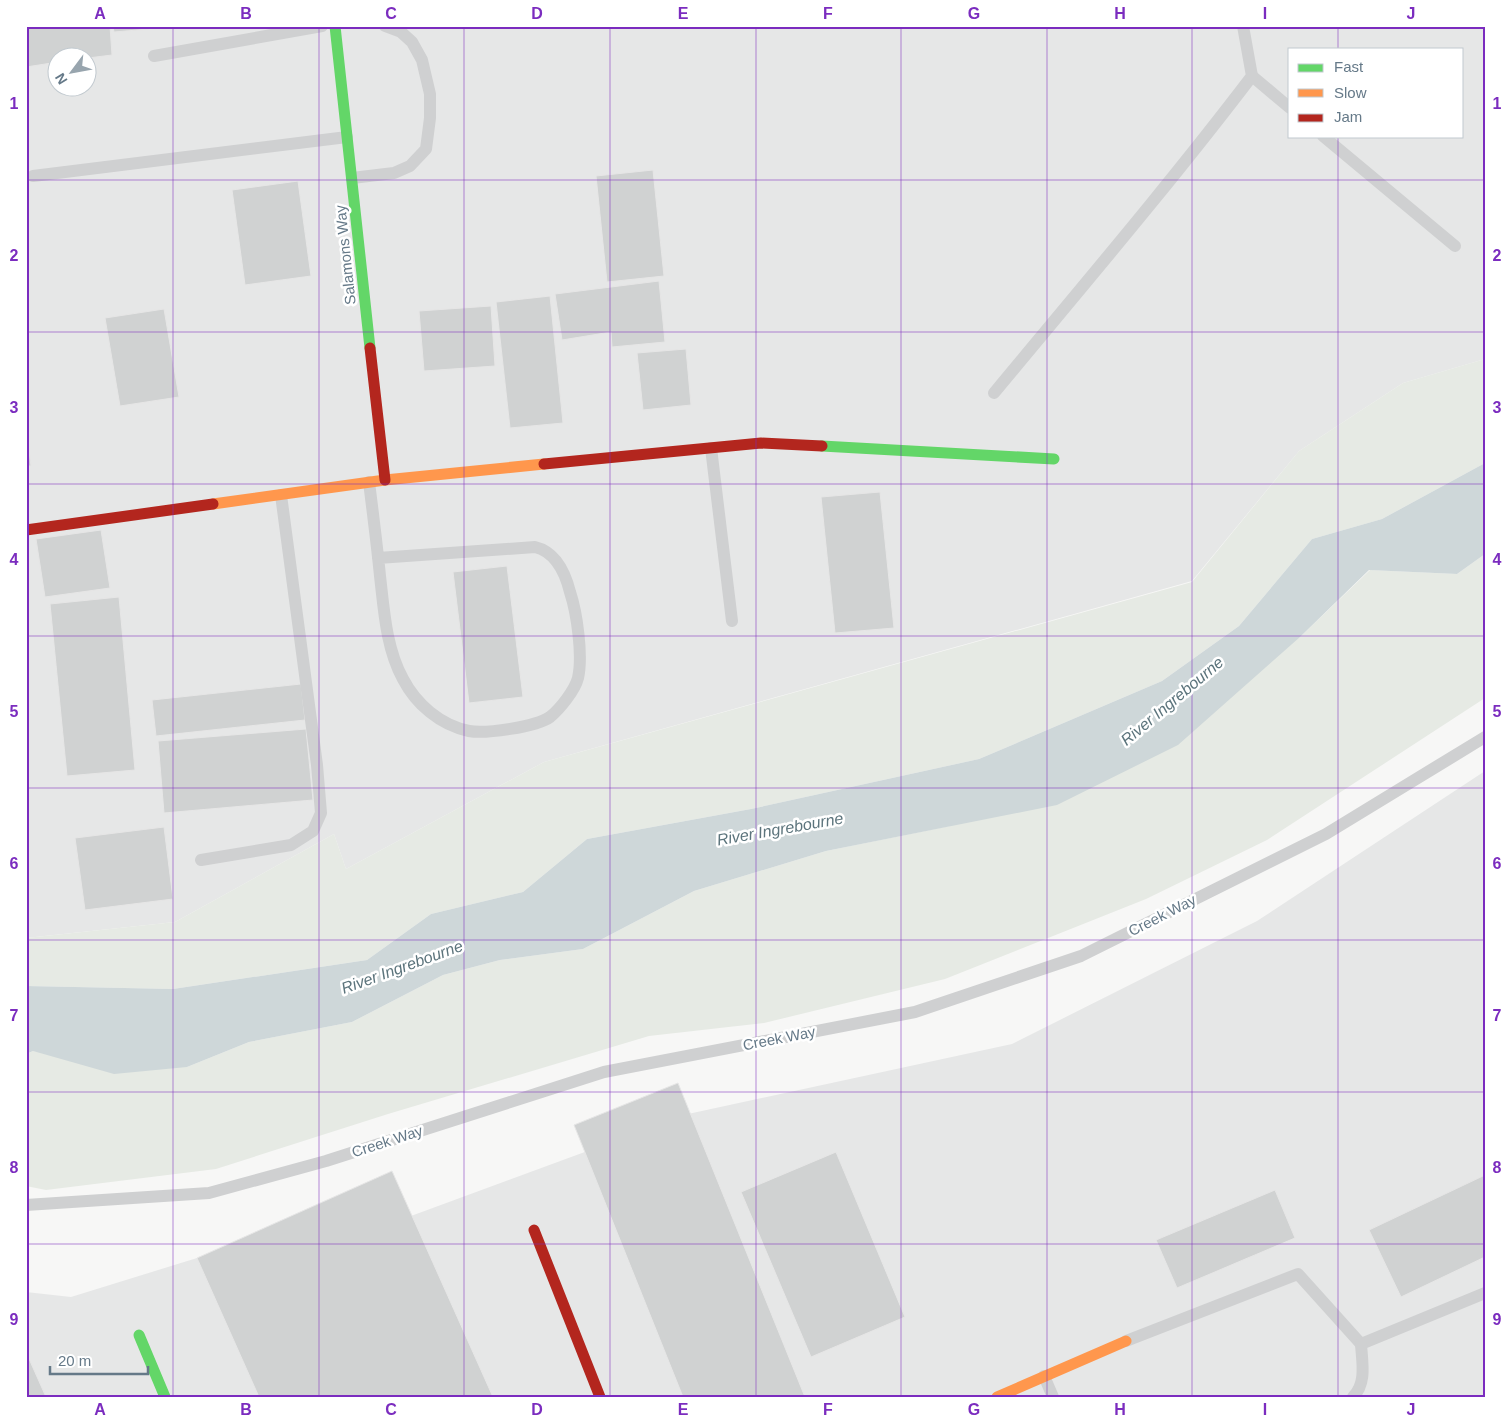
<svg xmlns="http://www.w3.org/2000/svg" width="1511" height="1423" viewBox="0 0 1511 1423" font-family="Arial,sans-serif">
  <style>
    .built { fill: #e6e7e7; fill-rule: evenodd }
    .green { fill: #e6eae4 }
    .water { fill: #ced7d9 }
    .building { fill: #d0d2d2; stroke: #e6e6e6 }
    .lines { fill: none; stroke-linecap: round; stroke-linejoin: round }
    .lane { stroke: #cfd0d1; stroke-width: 12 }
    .fast { stroke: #63d668; stroke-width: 11 }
    .slow { stroke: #ff974d; stroke-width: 11 }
    .jam { stroke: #b3261e; stroke-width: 11 }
    .grid { fill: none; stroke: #7b2cbf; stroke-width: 1; stroke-opacity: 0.55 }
    .labels { text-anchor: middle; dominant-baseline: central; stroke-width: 5; stroke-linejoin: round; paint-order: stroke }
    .street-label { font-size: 15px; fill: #657988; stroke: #fff }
    .water-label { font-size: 16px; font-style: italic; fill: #5c747c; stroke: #fff }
    .neatline { fill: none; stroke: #7b2cbf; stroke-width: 2 }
    .grid-label { font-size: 16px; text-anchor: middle; font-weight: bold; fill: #7b2cbf }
  </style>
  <rect width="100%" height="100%" fill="#f7f7f6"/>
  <g class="built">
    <path d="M26,26h1459v333l-82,24 -104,68 -107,130 -648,181 -198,107 -12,-35 -159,88 -149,16zM1290,49h172v87h-172zM58,58h30v30h-30z"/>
    <path d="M1485,771v626h-1459v-105l45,5 126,-39 195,-35 296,-109 324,-70 245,-123z"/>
  </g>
  <g class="green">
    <path d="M1485,359v104l-103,56 -70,20 -73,87 -77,55 -183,78 -228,50 -164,30 -64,53 -92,22 -64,46 -194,29 -147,-3v-48l149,-16 159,-88 12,35 198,-107 648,-180 107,-131 104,-68z"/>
    <path d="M1485,554v144l-218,142 -121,59 -201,80 -181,44 -115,13 -261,78 -172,55 -170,21 -20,-4v-132l7,-3 154,16 62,-25 103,-20 91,-47 57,-15 83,-11 111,-58 132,-40 124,-25 350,-189 70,-67 87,4z"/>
  </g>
  <path class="water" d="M1485,463v91l-28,20 -88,-4 -69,67 -122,108 -121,60 -231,46 -132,40 -111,58 -83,11 -57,15 -91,47 -103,20 -62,25 -73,7 -81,-23 -7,3v-68l147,3 194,-29 64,-46 92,-22 64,-53 164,-30 228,-50 183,-78 77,-55 73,-87 70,-20z"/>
  <g class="building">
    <path d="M26,26h84l2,29 -24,3h-30v4l-32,5z"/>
    <path d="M113,26h36v3l-35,3z"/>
    <path d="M653,170l11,106 -57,6 -11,-106z"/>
    <path d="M298,181l13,95 -66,9 -13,-95z"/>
    <path d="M659,281l6,61 -53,5 -1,-15 -49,8 -7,-46z"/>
    <path d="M550,296l13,127 -53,5 -14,-126z"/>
    <path d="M491,306l4,60 -71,5 -5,-60z"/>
    <path d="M164,309l15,88 -59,9 -15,-88z"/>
    <path d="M686,349l5,56 -48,5 -6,-57z"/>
    <path d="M26,430l5,36h-5z"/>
    <path d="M880,492l14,136 -59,5 -14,-136z"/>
    <path d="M101,530l9,58 -65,9 -9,-58z"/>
    <path d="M507,566l16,131 -54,6 -16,-131z"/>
    <path d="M119,597l16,173 -68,6 -17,-172z"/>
    <path d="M301,684l4,36 -149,16 -4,-36z"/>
    <path d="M306,729l7,71 -149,13 -6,-72z"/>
    <path d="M164,827l9,72 -88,11 -10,-72z"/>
    <path d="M678,1083l127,314h-122l-109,-272z"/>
    <path d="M836,1152l69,165 -94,40 -70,-165z"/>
    <path d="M392,1171l101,226h-234l-62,-139z"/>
    <path d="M1485,1175v82l-84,40 -32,-67z"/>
    <path d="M1275,1190l20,48 -118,50 -21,-48z"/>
    <path d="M26,1352l20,45h-20z"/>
  </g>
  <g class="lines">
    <g class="lane">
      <path d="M154,56l168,-30"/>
      <path d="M1252,76l38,32"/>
      <path d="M1323,136l132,110"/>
      <path d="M33,176l314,-39"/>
      <path d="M352,178l42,-5 16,-7 16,-17 4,-31v-24l-8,-34 -10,-18 -11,-10 -16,-6"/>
      <path d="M994,393c87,-105 175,-208 258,-317l-9,-50"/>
      <path d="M711,448l21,173"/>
      <path d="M369,482c4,32 8,63 11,94 4,34 6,72 23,103 13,25 37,46 66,52 16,3 67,-4 81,-14 10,-8 25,-27 28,-39 5,-22 -1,-65 -8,-86 -5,-20 -14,-40 -35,-45l-157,11"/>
      <path d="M201,860l90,-15 22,-14 8,-18 -4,-48 -36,-270"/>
      <path d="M26,1205l183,-12 117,-32 278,-89 311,-60 166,-56 245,-122 159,-97"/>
      <path d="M1126,1341l172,-67 63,70 124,-51"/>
      <path d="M1044,1376l9,21"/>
      <path d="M1353,1397c14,-14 9,-35 8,-53"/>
    </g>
    <g class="fast">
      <path d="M335,26l35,322"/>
      <path d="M822,446l232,13"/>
      <path d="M139,1335l26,62"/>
    </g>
    <g class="slow">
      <path d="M213,504l172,-24 159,-16"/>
      <path d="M997,1397l129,-56"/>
    </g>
    <g class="jam">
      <path d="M370,348l15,132"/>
      <path d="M544,464l217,-21 61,3"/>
      <path d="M26,530l187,-26"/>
      <path d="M534,1230l66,167"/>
    </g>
  </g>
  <path class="grid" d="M173,26v1371M319,26v1371M464,26v1371M610,26v1371M756,26v1371M901,26v1371M1047,26v1371M1192,26v1371M1338,26v23M1338,136v1261M26,180h1459M26,332h1459M26,484h1459M26,636h1459M26,788h1459M26,940h1459M26,1092h1459M26,1244h1459"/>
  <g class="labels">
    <g class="street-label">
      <text transform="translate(345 255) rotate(-96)">Salamons Way</text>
      <text transform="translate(1162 915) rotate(-27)">Creek Way</text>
      <text transform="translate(779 1038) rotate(-11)">Creek Way</text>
      <text transform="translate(387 1141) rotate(-18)">Creek Way</text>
    </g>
    <g class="water-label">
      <text transform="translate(1172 701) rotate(-40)">River Ingrebourne</text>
      <text transform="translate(780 829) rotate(-10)">River Ingrebourne</text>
      <text transform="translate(402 967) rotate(-20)">River Ingrebourne</text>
    </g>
  </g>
  <rect width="1511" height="1423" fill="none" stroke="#ffffff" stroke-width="55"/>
  <rect x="1288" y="48" width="175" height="90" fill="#ffffff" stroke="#c1c9cf"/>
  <rect x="1298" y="64" width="25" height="8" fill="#63d668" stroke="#c1c9cf"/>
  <text x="1334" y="72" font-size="15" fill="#657988">Fast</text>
  <rect x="1298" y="89" width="25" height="8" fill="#ff974d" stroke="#c1c9cf"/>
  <text x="1334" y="98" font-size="15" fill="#657988">Slow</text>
  <rect x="1298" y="114" width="25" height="8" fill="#b3261e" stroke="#c1c9cf"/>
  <text x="1334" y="122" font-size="15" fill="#657988">Jam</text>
  <g transform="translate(72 72) rotate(238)"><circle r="24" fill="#ffffff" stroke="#c1c9cf"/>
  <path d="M0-4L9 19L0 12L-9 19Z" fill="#98a5ae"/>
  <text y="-8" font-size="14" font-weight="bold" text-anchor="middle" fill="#657988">N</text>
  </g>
  <path d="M50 1366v8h98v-8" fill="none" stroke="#657988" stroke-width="2.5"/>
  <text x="58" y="1366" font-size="15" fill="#657988" stroke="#ffffff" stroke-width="4" paint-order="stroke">20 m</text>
  <rect x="28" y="28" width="1456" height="1368" class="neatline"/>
  <g class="grid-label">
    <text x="100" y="19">A</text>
    <text x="246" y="19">B</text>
    <text x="391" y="19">C</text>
    <text x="537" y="19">D</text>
    <text x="683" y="19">E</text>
    <text x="828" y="19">F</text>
    <text x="974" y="19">G</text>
    <text x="1120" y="19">H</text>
    <text x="1265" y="19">I</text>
    <text x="1411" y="19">J</text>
    <text x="14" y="109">1</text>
    <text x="1497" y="109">1</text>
    <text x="14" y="261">2</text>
    <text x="1497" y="261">2</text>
    <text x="14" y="413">3</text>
    <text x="1497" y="413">3</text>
    <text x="14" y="565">4</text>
    <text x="1497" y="565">4</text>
    <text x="14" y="717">5</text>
    <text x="1497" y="717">5</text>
    <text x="14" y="869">6</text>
    <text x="1497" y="869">6</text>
    <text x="14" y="1021">7</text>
    <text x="1497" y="1021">7</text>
    <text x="14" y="1173">8</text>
    <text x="1497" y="1173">8</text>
    <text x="14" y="1325">9</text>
    <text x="1497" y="1325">9</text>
    <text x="100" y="1415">A</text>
    <text x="246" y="1415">B</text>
    <text x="391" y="1415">C</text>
    <text x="537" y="1415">D</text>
    <text x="683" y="1415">E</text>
    <text x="828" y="1415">F</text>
    <text x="974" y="1415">G</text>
    <text x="1120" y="1415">H</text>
    <text x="1265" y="1415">I</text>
    <text x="1411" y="1415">J</text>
  </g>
</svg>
